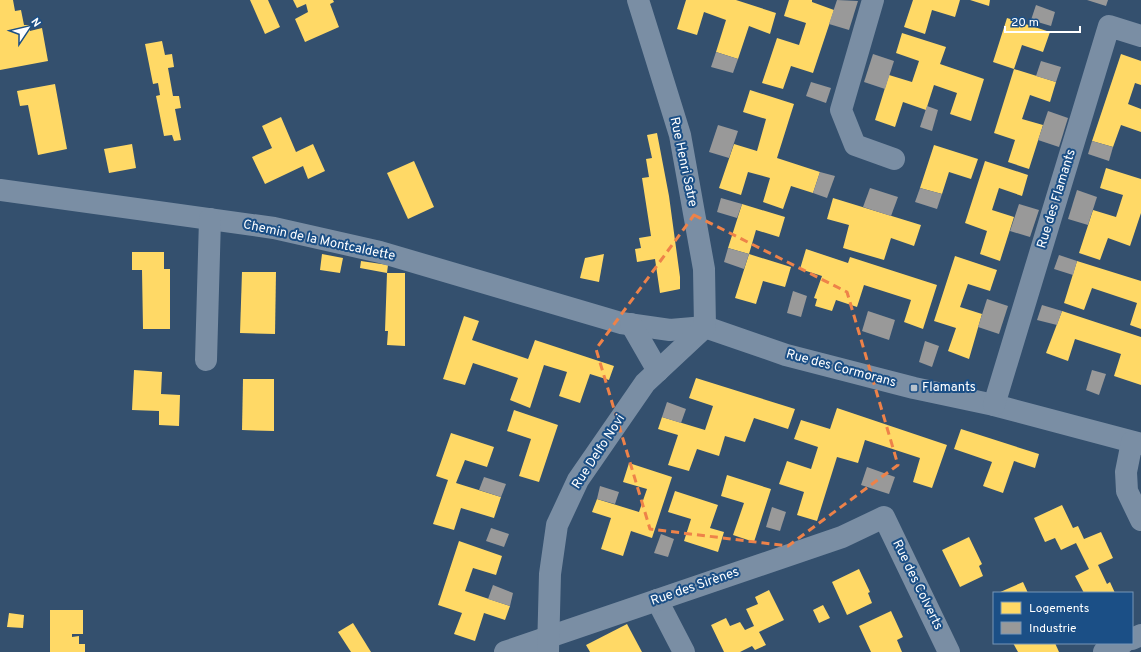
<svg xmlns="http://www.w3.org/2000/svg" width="1141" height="652" viewBox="0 0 1141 652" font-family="Overpass,sans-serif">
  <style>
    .homes { fill: #ffd966 }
    .industry { fill: #999 }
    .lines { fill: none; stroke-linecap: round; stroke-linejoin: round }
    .minor { stroke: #7a8ea4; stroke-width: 22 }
    .tertiary { stroke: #7a8ea4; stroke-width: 22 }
    .marked { fill: none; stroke: #ee8249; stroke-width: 3; stroke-dasharray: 8 5; stroke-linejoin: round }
    .poi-dot { fill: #b8c2cc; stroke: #1b4f86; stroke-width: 1.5 }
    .labels { text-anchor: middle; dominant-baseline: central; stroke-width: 4; stroke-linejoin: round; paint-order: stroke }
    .street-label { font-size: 13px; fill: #fff; stroke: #1b4f86 }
    .poi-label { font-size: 13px; fill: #fff; stroke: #1b4f86; text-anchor: start }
  </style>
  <rect width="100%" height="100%" fill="#34506e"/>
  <g class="homes">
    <path d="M0,0h13l2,11 6,-1 3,15h5l1,6 12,-3 6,33 -48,9z"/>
    <path d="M250,0h18l12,27 -15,7z"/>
    <path d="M293,0h40l1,2 -4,2 9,23 -34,15 -10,-23 13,-7 -2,-8 -9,4z"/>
    <path d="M686,0h50l40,13 -6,21 -21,-8 -11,33 -22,-7 10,-32 -22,-8 -7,23 -20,-6z"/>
    <path d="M789,0h23v2l22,8 -21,63 -22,-7 -8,23 -21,-6 15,-45 22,7 7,-22 -22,-7z"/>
    <path d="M913,0h47l-5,17 -23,-7 -7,24 -21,-7z"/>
    <path d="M970,0h20l-1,6z"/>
    <path d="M1007,18l43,14 -7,20 -21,-7 -8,24 -21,-7z"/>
    <path d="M902,33l44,14 -6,17 44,15 -13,42 -21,-7 7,-21 -23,-8 -8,25 -23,-8 -8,25 -20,-7 14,-45 23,7 7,-21 -23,-8z"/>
    <path d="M162,41l3,14 7,-1 2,13 -6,1 5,28h6l2,12 -6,1 6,31 -7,1 -2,-6 -8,1 -8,-40 4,-1 -2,-12 -5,1 -8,-40z"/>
    <path d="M1121,54l20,7v24l-6,-2 -7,21 13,5v23l-20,-7 -8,22 -21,-6z"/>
    <path d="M1014,69l42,13 -6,20 -20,-7 -8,24 21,6 -14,44 -21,-7 7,-22 -21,-7z"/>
    <path d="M55,84l12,65 -29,6 -10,-50 -8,1 -3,-15z"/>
    <path d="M750,90l44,14 -17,54 43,14 -7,21 -22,-7 -8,23 -20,-7 7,-24 -22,-6 -7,23 -22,-7 15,-44 23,7 9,-32 -23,-7z"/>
    <path d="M281,117l15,35 17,-8 12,27 -17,8 -5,-13 -38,18 -13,-27 20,-9 -10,-22z"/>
    <path d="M657,133l12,63 11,81v12l-20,4 -5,-34 -18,3 -2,-13 6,-1 -2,-10 12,-2 -9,-58 7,-1 -3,-18 6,-1 -5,-23z"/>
    <path d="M132,144l4,24 -27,5 -5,-24z"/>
    <path d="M934,145l44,14 -7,20 -22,-7 -7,22 -22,-6z"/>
    <path d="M414,161l20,46 -26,12 -21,-46z"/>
    <path d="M985,161l43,14 -6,21 -23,-8 -7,22 22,7 -14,44 -20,-7 7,-23 -22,-8z"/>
    <path d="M1106,168l35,11v34l-11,33 -22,-8 -8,22 -21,-7 14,-43 23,7 7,-22 -23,-7z"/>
    <path d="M833,198l88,27 -7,21 -23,-8 -7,22 -41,-12 6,-23 -22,-6z"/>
    <path d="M742,204l43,13 -6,20 -23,-7 -7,24 42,13 -6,20 -22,-6 -7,23 -21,-6 14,-44 -21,-6z"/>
    <path d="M806,249l42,14 2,-6 87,28 -14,44 -19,-7 7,-22 -47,-15 -7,22 -21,-7 -4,11 -17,-5 2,-7 -3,-1 8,-22 -22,-7z"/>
    <path d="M132,252h32v17h6v60h-27l-1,-59h-10z"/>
    <path d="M322,254l21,4 -3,15 -20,-3z"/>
    <path d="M604,254l-5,28 -19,-4 5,-20z"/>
    <path d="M955,256l42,14 -7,21 -22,-7 -8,23 22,7 -13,45 -21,-8 8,-23 -22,-7z"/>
    <path d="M361,261l27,4 -1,8h18v73l-18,-1 1,-14h-3l2,-58 -27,-5z"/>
    <path d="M1077,261l64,20v48l-11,-4 7,-22 -45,-15 -8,22 -20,-7z"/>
    <path d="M242,272h34l-1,62 -35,-1z"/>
    <path d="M1062,311l79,26v48l-27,-9 7,-22 -46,-15 -7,22 -22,-8z"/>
    <path d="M464,316l15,5 -7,19 56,19 7,-19 79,26 -5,14 -19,-6 -10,29 -21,-7 8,-24 -23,-7 -14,43 -20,-8 8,-22 -45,-15 -8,22 -22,-6z"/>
    <path d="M134,370l28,2 -1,22 19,1 -1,31 -20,-1v-14l-27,-1z"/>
    <path d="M696,378l99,31 -7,20 -34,-11 -9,24 -20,-6 -6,20 -22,-7 -8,22 -21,-6 10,-30 -20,-6 4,-12 43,13 8,-24 -24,-8z"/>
    <path d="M243,379h31v52l-32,-1z"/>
    <path d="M837,408l110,37 -15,43 -19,-6 7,-24 -55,-18 -7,23 -21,-6 -20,64 -20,-6 7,-23 -25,-8 8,-23 24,8 7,-22 -24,-8 7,-19 29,9z"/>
    <path d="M514,410l44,15 -19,57 -20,-6 12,-37 -24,-8z"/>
    <path d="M961,429l78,25 -4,14 -21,-7 -11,32 -20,-7 9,-24 -38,-13z"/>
    <path d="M451,433l43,14 -7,20 -22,-7 -9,23 45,14 -7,21 -33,-10 -7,22 -21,-6 15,-44 -12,-4z"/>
    <path d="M629,463l43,14 -20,61 -21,-7 -8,25 -22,-7 10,-31 -19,-6 5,-13 42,13 8,-23 -24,-7z"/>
    <path d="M727,475l44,14 -17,53 -21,-7 11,-32 -23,-7z"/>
    <path d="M675,491l43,14 -8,23 14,4 -6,20 -34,-11 7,-22 -23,-7z"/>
    <path d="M1062,505l11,23 5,-2 6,13 17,-7 12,26 -15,7 9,19 3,-2 5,11h-31l-9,-17 14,-7 -13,-26 -15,7 -6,-12 -10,4 -11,-24z"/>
    <path d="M969,537l13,27 -3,2 4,10 -23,11 -18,-37z"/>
    <path d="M459,541l43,15 -6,19 -23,-7 -8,23 45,15 -5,14 -21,-7 -9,28 -21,-7 8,-21 -24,-8z"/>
    <path d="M859,569l11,23 -2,1 4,10 -25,12 -15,-33z"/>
    <path d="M1023,582l5,11h-30z"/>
    <path d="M769,590l15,30 -25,12 7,13 -11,5 -3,-4 -12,6h-16l-13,-27 15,-7 4,8 10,-4 5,8 9,-4 -8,-17 12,-5 -3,-7z"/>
    <path d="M823,605l7,13 -11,5 -6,-13z"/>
    <path d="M50,610h33v24h-11v3l7,-1v8h6v8h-35z"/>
    <path d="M891,611l12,26 -6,3 5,12h-31l-12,-26z"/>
    <path d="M9,613l15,2 -1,13 -16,-1z"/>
    <path d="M353,623l18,29h-20l-13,-20z"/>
    <path d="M627,624l15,28h-52l-4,-7z"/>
    <path d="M1013,643h42l4,9h-41z"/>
  </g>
  <g class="industry">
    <path d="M837,0l21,1 -9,29 -20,-6z"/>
    <path d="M1087,0h21l-2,6z"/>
    <path d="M1036,5l19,7 -4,14 -20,-6z"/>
    <path d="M716,52l22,7 -5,14 -22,-6z"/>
    <path d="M873,54l21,7 -9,28 -21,-7z"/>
    <path d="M1041,61l20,6 -5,15 -20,-6z"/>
    <path d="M811,82l20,6 -5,15 -20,-7z"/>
    <path d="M927,106l11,4 -6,21 -12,-4z"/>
    <path d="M1048,111l20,7 -9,29 -21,-7z"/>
    <path d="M718,125l20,6 -9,27 -20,-6z"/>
    <path d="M1092,141l21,6 -4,14 -21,-7z"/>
    <path d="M820,172l15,4 -8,22 -14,-5z"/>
    <path d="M870,188l28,9 -7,19 -28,-9z"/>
    <path d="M920,188l22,6 -5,15 -22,-7z"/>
    <path d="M1077,190l20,7 -9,28 -20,-6z"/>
    <path d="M721,198l21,6 -5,14 -20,-6z"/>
    <path d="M1019,204l20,6 -9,27 -20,-6z"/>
    <path d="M728,248l21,6 -5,15 -20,-7z"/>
    <path d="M1059,255l18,6 -4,14 -19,-6z"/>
    <path d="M793,291l14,5 -6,21 -14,-4z"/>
    <path d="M987,299l21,7 -9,28 -21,-7z"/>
    <path d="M1042,305l20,6 -5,14 -20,-5z"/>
    <path d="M868,311l27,9 -6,20 -27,-9z"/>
    <path d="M925,341l14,5 -7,21 -13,-5z"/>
    <path d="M1092,370l14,4 -7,21 -13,-5z"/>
    <path d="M667,402l19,7 -5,14 -19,-6z"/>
    <path d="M867,467l28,10 -6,17 -28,-9z"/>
    <path d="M484,477l22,7 -5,13 -22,-7z"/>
    <path d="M600,486l19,6 -4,12 -18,-5z"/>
    <path d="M772,507l14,5 -6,19 -14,-4z"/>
    <path d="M491,528l18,6 -5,13 -18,-6z"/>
    <path d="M661,534l13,5 -6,18 -14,-4z"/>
    <path d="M493,585l20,8 -3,13 -22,-7z"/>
  </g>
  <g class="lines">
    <g class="minor">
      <path d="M873,0l-32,110 14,35 39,14"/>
      <path d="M0,190l274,38 106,24 241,71 49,7 35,-3 81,28 128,33 80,17 147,39"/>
      <path d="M631,324l27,47"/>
      <path d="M206,360l4,-141"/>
      <path d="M994,405l115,-379 32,10"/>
      <path d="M1132,442l-6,30 1,19 14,29"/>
      <path d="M657,600l27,52"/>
      <path d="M1132,639l9,-4"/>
      <path d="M505,652l337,-115 42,-20 65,135"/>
      <path d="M1104,652l19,-9"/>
    </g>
    <path class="tertiary" d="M548,652l2,-78 7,-49 21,-45 67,-97 60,-56 -1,-58 -24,-134 -42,-135"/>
  </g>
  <path class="marked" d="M694,215l153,77 51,173 -110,81 -138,-17 -54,-180z"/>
  <rect class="poi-dot" x="910" y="384" width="8" height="8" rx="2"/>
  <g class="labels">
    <g class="street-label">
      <text transform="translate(683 162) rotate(78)">Rue Henri Satre</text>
      <text transform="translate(1057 199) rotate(-73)">Rue des Flamants</text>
      <text transform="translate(319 241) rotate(12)">Chemin de la Montcaldette</text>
      <text transform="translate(841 369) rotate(15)">Rue des Cormorans</text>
      <text transform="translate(599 452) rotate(-57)">Rue Delfo Novi</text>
      <text transform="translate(917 585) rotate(64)">Rue des Colverts</text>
      <text transform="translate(695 587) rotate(-19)">Rue des Sirènes</text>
    </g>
    <g class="poi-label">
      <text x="922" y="388">Flamants</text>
    </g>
  </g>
  <rect x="993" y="592" width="140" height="52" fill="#1b4f86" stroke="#7695b6"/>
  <rect x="1001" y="602" width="20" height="12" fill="#ffd966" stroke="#7695b6"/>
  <text x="1029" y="612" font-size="12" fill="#ffffff">Logements</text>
  <rect x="1001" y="622" width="20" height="12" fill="#999999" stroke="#7695b6"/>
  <text x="1029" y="632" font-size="12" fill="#ffffff">Industrie</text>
  <g transform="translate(28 28) rotate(55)" stroke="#1b4f86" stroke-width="3" paint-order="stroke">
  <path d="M0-3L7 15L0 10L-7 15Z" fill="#ffffff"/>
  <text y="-6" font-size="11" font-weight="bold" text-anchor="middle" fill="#ffffff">N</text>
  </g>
  <path d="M1005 26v6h75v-6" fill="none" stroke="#ffffff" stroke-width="2"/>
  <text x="1011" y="26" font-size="12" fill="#ffffff" stroke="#1b4f86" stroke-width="3" paint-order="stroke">20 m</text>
</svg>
